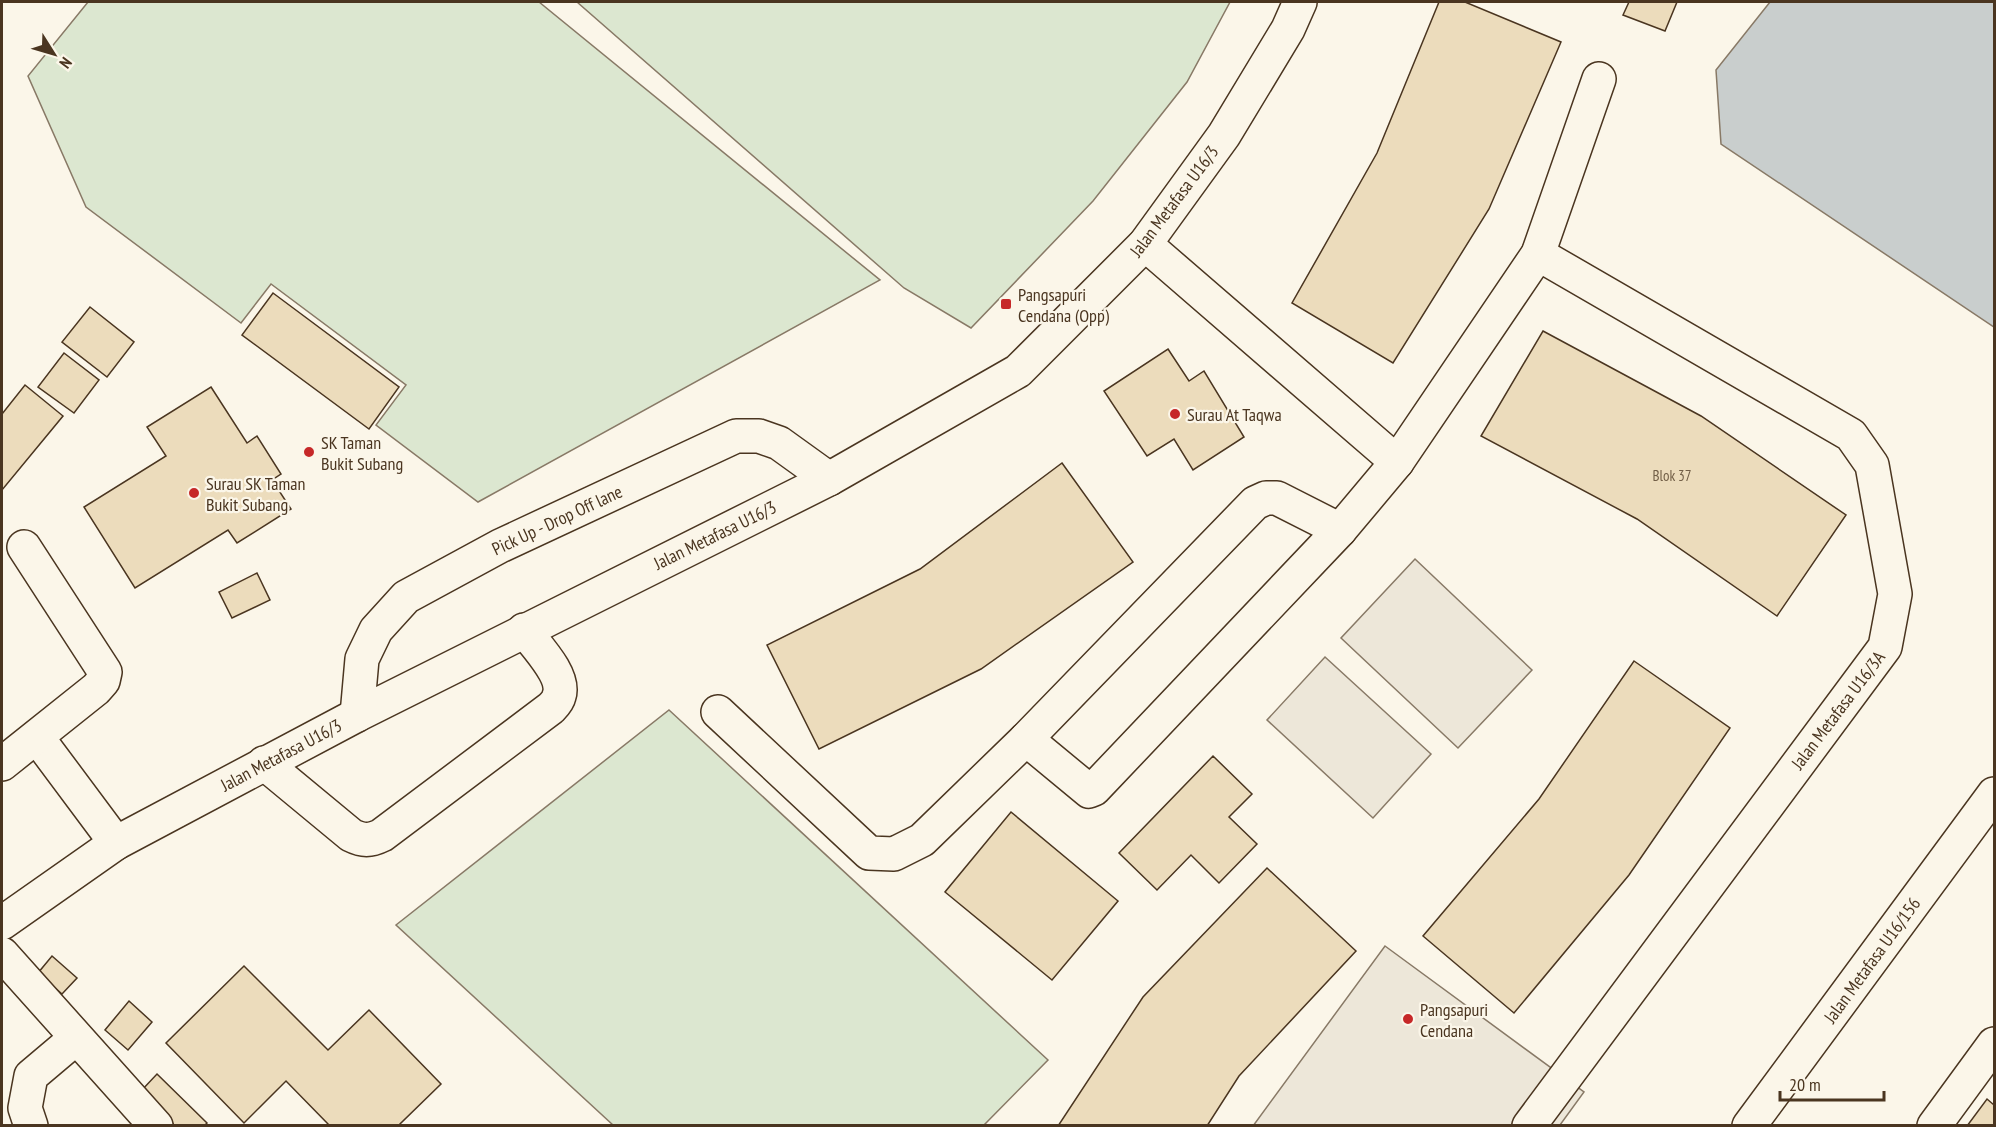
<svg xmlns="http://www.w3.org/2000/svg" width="1996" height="1127" viewBox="0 0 1996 1127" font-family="'PT Sans Narrow',sans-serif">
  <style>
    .green { fill: #dce7d0; stroke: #887966; stroke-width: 1.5 }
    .parking { fill: #ede7d9; stroke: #887966; stroke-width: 1.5 }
    .water { fill: #c9cecd; stroke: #887966; stroke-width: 1.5 }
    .building { fill: #ecdcbc; stroke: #4a3520; stroke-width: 1.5 }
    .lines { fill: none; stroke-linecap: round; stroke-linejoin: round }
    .minor-casing { stroke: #4a3520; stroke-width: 36 }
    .minor { stroke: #fbf6e9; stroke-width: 33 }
    .poi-dot { fill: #c62828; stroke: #fbf6e9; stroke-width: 2 }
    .labels { text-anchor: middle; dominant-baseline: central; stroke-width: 4.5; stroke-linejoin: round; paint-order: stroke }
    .number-label { font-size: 15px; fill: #725f47 }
    .street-label { font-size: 18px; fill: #4a3520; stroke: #fbf6e9 }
    .poi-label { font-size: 18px; fill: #4a3520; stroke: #fbf6e9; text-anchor: start }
  </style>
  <rect width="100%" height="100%" fill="#fbf6e9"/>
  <g class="green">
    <path d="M88,2h451l341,278 -402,222 -102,-77 30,-40 -135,-101 -30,39 -155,-116 -58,-131z"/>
    <path d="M577,2h653l-43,80 -94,119 -122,127 -67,-40z"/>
    <path d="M669,710l379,350 -64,65h-371l-217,-200z"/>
  </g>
  <g class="parking">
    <path d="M1415,559l117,111 -74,78 -117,-110z"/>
    <path d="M1325,657l106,97 -58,64 -106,-98z"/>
    <path d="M1385,946l199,146 -24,33 -307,1z"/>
  </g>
  <path class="water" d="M1770,2h224v325l-273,-183 -5,-74z"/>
  <g class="building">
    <path d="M1439,2h26l96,40 -72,167 -96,154 -101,-60 85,-150z"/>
    <path d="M1629,2h48l-12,29 -42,-16z"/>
    <path d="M273,293l126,94 -30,42 -127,-94z"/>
    <path d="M90,307l44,35 -27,35 -45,-35z"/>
    <path d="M1543,331l158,85 145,99 -69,101 -140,-97 -156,-83z"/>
    <path d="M1168,349l21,32 15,-10 40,66 -51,33 -19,-31 -27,17 -43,-65z"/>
    <path d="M64,353l35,27 -25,33 -36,-26z"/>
    <path d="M25,385l38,31 -61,74v-76z"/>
    <path d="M211,387l36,56 10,-7 24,38 -9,6 19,29 -54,34 -9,-13 -93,58 -51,-81 82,-51 -19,-29z"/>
    <path d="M1062,463l71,99 -152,107 -162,80 -52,-104 153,-76z"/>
    <path d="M257,573l13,27 -38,18 -13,-26z"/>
    <path d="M1634,661l96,67 -101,147 -115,138 -91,-77 116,-137z"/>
    <path d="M1213,756l39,38 -23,23 28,27 -38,39 -28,-28 -34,35 -38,-37z"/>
    <path d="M1011,812l107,89 -66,79 -107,-88z"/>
    <path d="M1267,868l89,83 -117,125 -32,50h-149l85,-129z"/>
    <path d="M52,956l25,22 -15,16 -24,-21z"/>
    <path d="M244,966l84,84 41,-40 72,74 -41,40 1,2h-71l-44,-45 -42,42 -78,-80z"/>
    <path d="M129,1001l23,21 -24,28 -23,-20z"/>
    <path d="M157,1074l50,49 -3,3h-29l-34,-35z"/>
    <path d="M1987,1099l7,6v21h-27z"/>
  </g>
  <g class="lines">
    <defs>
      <g id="minor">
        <path d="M1145,244l252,218"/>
        <path d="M718,712l151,141 25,1 28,-14 104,-101 63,52 5,-2 246,-259 57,-68 141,-208 61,-175"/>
        <path d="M357,715l5,-56 14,-29 30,-33 94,-51 236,-110h23l20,7 50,36"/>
        <path d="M37,737l79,106"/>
        <path d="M1026,739l229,-236 11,-5h11l63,32"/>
        <path d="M264,763l87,72c12,6 19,6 31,0l169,-127c3,-3 7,-7 8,-12 7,-20 -23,-50 -35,-66"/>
        <path d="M2,764l94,-75 7,-8 2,-9 -81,-125"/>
        <path d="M2,923l114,-80 241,-128 472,-236 189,-108 127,-127 79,-109 64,-106 12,-27"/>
        <path d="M2,954l154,172"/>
        <path d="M31,1126l-6,-18 6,-32 45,-38"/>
        <path d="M1529,1126l356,-479 10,-53 -23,-129 -21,-30 -313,-181"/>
        <path d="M1749,1126l245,-332"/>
        <path d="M1934,1126l60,-82"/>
      </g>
    </defs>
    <use href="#minor" class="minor-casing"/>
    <use href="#minor" class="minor"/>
  </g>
  <g class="poi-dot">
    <rect x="1000" y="298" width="12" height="12" rx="3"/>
    <circle cx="1175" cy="414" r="6"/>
    <circle cx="309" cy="452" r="6"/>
    <circle cx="194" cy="493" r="6"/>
    <circle cx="1408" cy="1019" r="6"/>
  </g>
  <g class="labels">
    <g class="number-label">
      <text x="1672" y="475">Blok 37</text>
    </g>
    <g class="street-label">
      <text transform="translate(1174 201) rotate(-53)">Jalan Metafasa U16/3</text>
      <text transform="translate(557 520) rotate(-25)">Pick Up - Drop Off lane</text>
      <text transform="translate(715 535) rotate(-26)">Jalan Metafasa U16/3</text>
      <text transform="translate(1838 710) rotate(-53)">Jalan Metafasa U16/3A</text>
      <text transform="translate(281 755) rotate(-28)">Jalan Metafasa U16/3</text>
      <text transform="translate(1872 960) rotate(-54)">Jalan Metafasa U16/156</text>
    </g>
    <g class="poi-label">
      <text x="1018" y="294">Pangsapuri<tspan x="1018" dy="21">Cendana (Opp)</tspan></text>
      <text x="1187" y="414">Surau At Taqwa</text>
      <text x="321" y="442">SK Taman<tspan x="321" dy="21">Bukit Subang</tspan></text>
      <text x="206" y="483">Surau SK Taman<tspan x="206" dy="21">Bukit Subang</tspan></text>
      <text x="1420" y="1009">Pangsapuri<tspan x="1420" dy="21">Cendana</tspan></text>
    </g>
  </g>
  <rect width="1996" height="1127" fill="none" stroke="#4a3520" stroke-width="6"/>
  <g transform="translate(54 54) rotate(127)" stroke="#fbf6e9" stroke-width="4.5" paint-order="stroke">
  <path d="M0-4.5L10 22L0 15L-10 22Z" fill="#4a3520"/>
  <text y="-9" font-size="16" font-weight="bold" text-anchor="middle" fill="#4a3520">N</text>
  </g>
  <path d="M1780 1091v9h104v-9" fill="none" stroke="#4a3520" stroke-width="3"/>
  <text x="1789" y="1091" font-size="18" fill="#4a3520" stroke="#fbf6e9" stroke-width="4.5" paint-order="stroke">20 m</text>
</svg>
